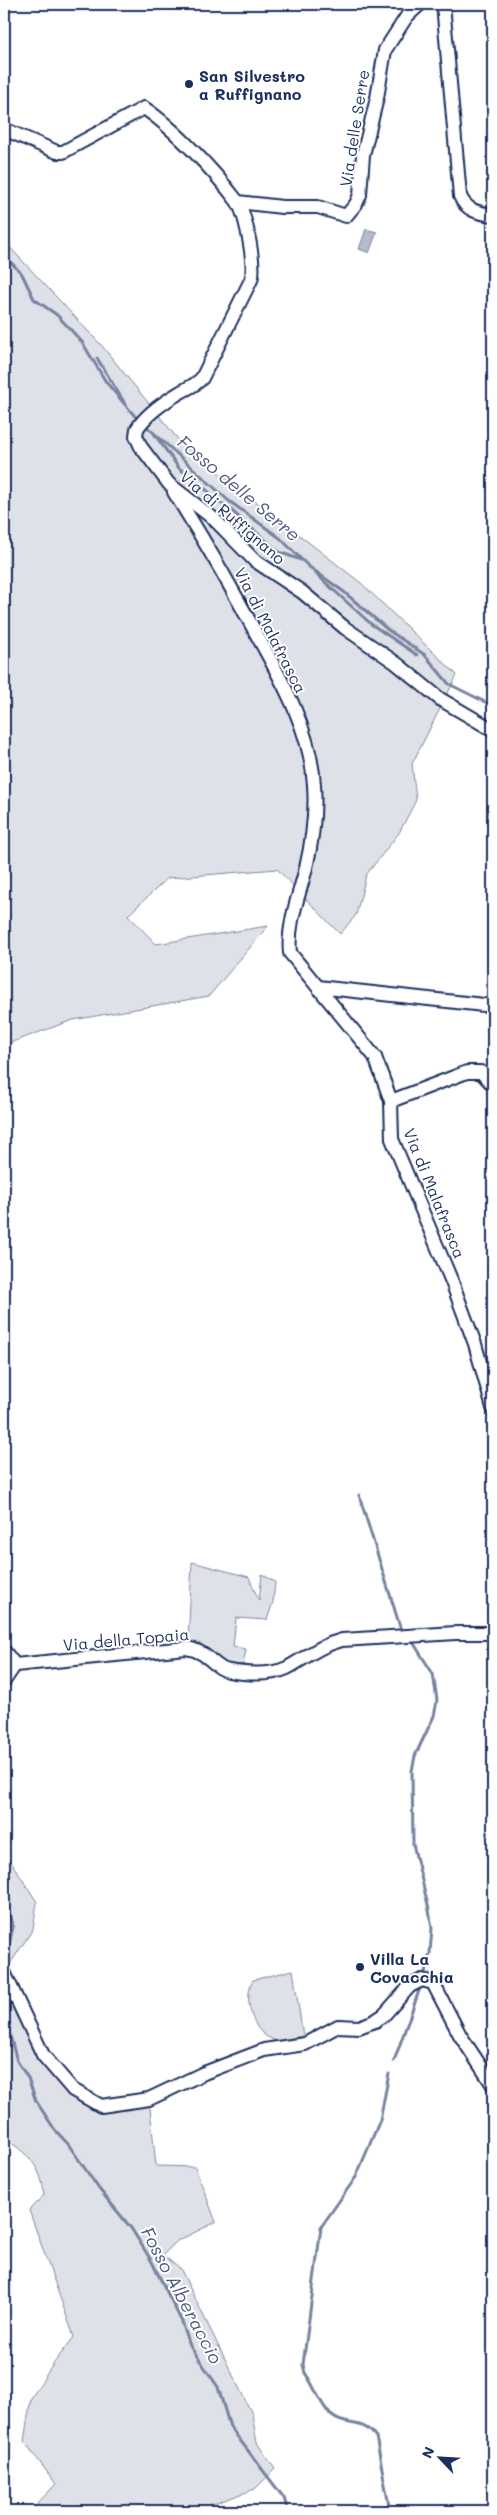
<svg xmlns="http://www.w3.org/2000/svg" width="497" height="2515" viewBox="0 0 497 2515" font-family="Mali,sans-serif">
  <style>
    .green { fill: #dee1e7; stroke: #7c88a2 }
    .water { fill: #b5bbca; stroke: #77839f }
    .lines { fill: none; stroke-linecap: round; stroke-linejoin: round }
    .stream { stroke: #77839f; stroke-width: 3 }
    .minor-casing { stroke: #1b2f5e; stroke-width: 16 }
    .minor { stroke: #fff; stroke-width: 12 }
    .poi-dot { fill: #1b2f5e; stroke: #fff; stroke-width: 2 }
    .labels { text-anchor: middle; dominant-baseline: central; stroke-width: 4; stroke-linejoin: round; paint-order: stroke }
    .poi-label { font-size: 16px; font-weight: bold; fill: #1b2f5e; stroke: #fff; text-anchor: start }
    .street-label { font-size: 16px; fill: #1b2f5e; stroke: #fff }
    .water-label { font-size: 18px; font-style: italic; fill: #49597e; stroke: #fff }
  </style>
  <rect width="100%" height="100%" fill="#fff"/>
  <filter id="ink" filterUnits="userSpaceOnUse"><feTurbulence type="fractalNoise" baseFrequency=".02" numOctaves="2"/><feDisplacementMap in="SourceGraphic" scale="10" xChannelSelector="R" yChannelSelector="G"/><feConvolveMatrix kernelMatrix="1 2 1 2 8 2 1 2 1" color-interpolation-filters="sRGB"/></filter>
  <g filter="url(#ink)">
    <g class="green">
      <path d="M4,241l98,105 80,98 179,139 96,92 -45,89 4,36 -17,33 -33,42 -10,40 -16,19 -63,-65 -109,9 -40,37 28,29 112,-18 -59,70 -136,24 -69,25z"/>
      <path d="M192,1562l57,15 10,24 3,-27 13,8 -2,20 -6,18 -31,-2 -3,29 13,2 -3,16h-14l-41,-23z"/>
      <path d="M4,1856l7,6 26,40 -4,27 -29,44 39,82 58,51 48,-7 7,67 39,1 21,55 -39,19 -14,14 18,15 71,144 5,29 18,26 -20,20 -61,22h-164l26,-27 -32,-43 7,-43 23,-35 20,-26 -45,-127 15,-15c-2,-29 -17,-42 -40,-57z"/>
      <path d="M293,1970l10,66 -27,5c-5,-2 -11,-5 -14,-8 -12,-12 -18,-38 -9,-53z"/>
    </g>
    <path class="water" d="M366,229l11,3 -8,21 -10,-4z"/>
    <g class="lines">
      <g class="stream">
        <path d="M4,255l18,19 12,25 23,16 25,27 24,40 33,39"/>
        <path d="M97,358l27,44"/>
        <path d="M144,424l85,77 51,37 28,28 36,26 44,38 37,25 24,29 44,22"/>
        <path d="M155,435l24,33 30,24 1,7 15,6 54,47 22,8"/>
        <path d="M316,574l55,50 46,31"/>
        <path d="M359,1495l42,135"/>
        <path d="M411,1639l22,35 4,26 -3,16 -19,40 -3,15 1,73 15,61 4,23 -2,25 -6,23"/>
        <path d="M4,1903c13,19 9,33 0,52"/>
        <path d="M4,2015l13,46 11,17 8,23 19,29 13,14 31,45 32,39 20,32 31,62 8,24 28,41 12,40 54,71 4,13"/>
        <path d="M394,2061l26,-73"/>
        <path d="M389,2074l-9,46 -24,57 -35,50 -18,138 2,8c9,12 16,34 27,43 15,12 30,2 44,21l14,74"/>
      </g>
      <defs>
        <g id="minor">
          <path d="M443,4l17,192c6,15 19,17 33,19"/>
          <path d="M4,129l53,23h6l81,-44c30,20 71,64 93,93 9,13 19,65 14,79l-49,98c-7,8 -15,10 -23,15 -15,9 -33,21 -42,36l-1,7 5,11 28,37 45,35 40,41 48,32 43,36 51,35 44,36 53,31"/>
          <path d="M238,202l44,5h36l28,9 10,-12 4,-9 3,-40 14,-57 8,-48 22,-34 13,-12"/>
          <path d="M174,492c30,48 58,96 84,145 25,45 53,95 56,148 2,27 -2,57 -8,83 -7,28 -19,56 -16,85l85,104 16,44 1,38 60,143 23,62 18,64"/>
          <path d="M318,987l175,19"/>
          <path d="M391,1101l76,-29h14l12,13"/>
          <path d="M4,1651l11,14"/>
          <path d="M15,1665l171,-17c23,3 28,21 43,23 18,3 41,5 58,-3 20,-11 32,-22 55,-28l114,-7h37"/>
          <path d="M4,1681l11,-16"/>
          <path d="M4,1972l39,83 30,35 28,16 48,-7 55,-26 60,-23 41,-6 33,-18 21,1 16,-6 9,-6 26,-29 12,-6 11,3 27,52 33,50"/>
        </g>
      </defs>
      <use href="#minor" class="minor-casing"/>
      <use href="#minor" class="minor"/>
    </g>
  </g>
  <g class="poi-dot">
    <circle cx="189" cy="84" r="5"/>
    <circle cx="360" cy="1967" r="5"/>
  </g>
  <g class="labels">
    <g class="poi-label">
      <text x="199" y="75">San Silvestro<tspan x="199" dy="18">a Ruffignano</tspan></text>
      <text x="370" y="1958">Villa La<tspan x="370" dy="18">Covacchia</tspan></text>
    </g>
    <g class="street-label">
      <text transform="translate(354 128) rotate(-81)">Via delle Serre</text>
      <text transform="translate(233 517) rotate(41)">Via di Ruffignano</text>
      <text transform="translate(271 630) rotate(63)">Via di Malafrasca</text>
      <text transform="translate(435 1193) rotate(68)">Via di Malafrasca</text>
      <text transform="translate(126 1639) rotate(-5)">Via della Topaia</text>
    </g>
    <g class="water-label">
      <text transform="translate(239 488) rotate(40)">Fosso delle Serre</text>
      <text transform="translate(182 2295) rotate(62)">Fosso Alberaccio</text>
    </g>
  </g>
  <rect width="497" height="2515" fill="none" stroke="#fff" stroke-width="20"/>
  <rect x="10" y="10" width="477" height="2495" fill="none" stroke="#1b2f5e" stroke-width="2" filter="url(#ink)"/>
  <g transform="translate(440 2458) rotate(295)" stroke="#ffffff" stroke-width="4" paint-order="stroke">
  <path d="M0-4L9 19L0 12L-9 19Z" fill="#1b2f5e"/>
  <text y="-8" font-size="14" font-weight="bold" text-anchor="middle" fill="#1b2f5e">N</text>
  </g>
</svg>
